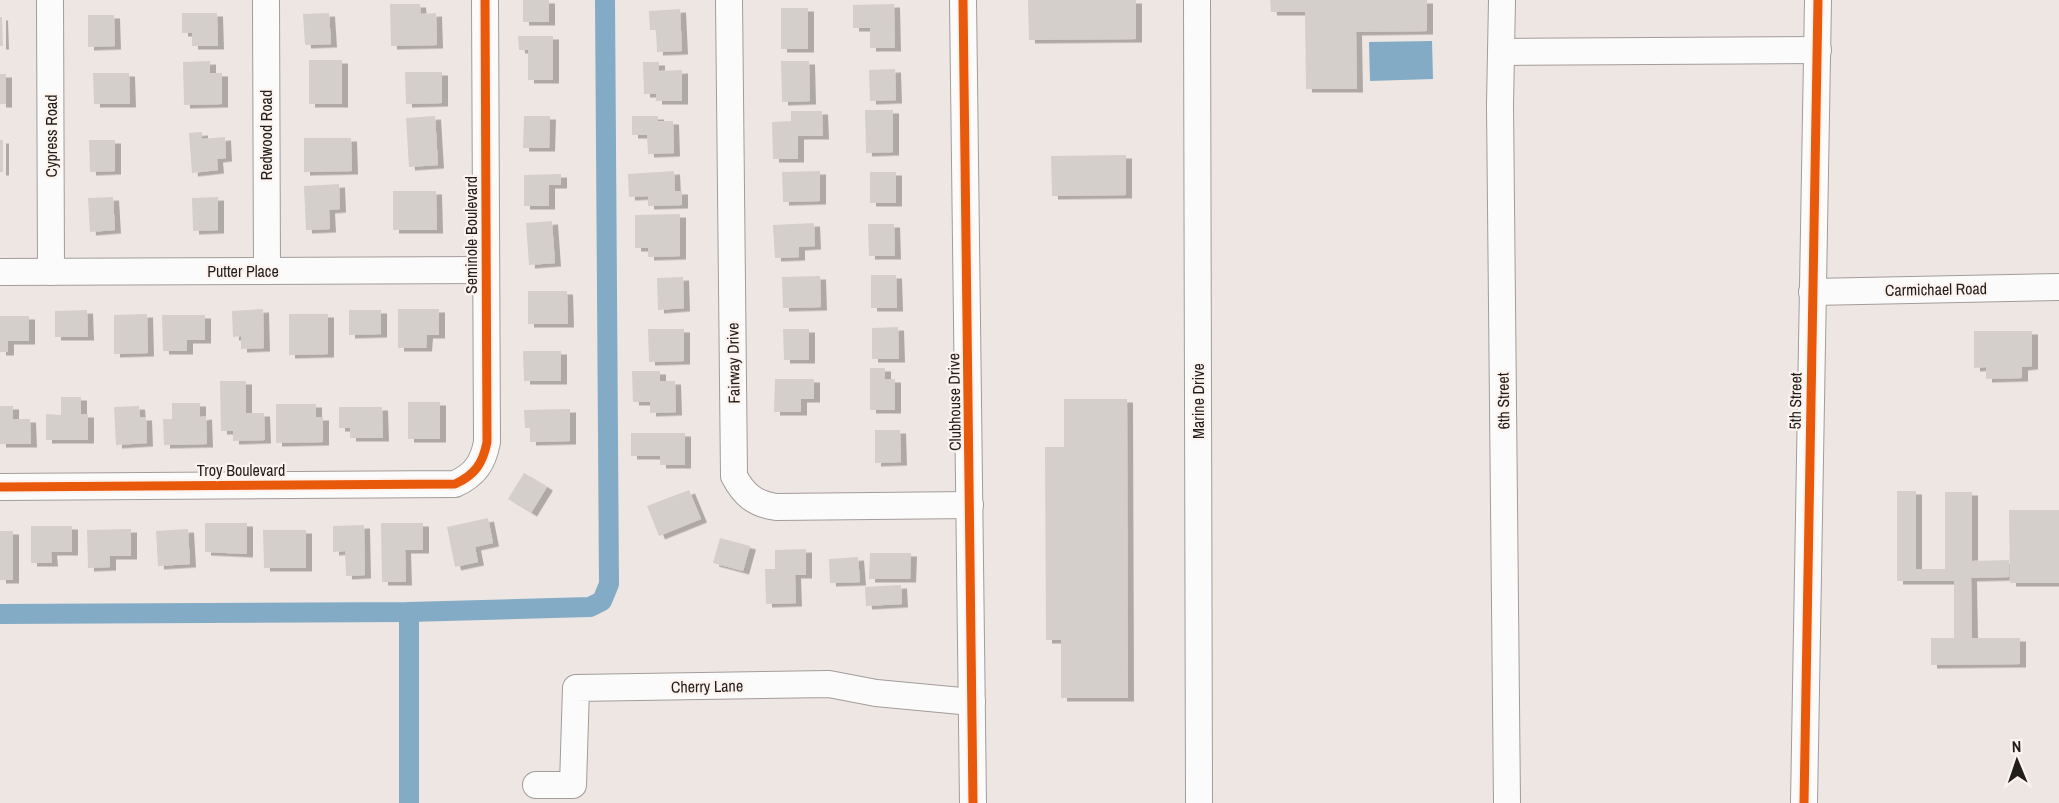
<svg xmlns="http://www.w3.org/2000/svg" width="2059" height="803" viewBox="0 0 2059 803" font-family="'Archivo Narrow',sans-serif">
  <style>
    .water { fill: #83abc5 }
    .lines { fill: none; stroke-linecap: round; stroke-linejoin: round }
    .canal { stroke: #83abc5; stroke-width: 20 }
    .building { fill: #d4cfcb; filter: url(#shadow) }
    .minor-casing { stroke: #a29c9a; stroke-width: 28 }
    .minor { stroke: #fcfbfb; stroke-width: 26 }
    .cycleway-casing { stroke: #fdf3ee; stroke-width: 13 }
    .cycleway { stroke: #e8590c; stroke-width: 9 }
    .labels { text-anchor: middle; dominant-baseline: central; stroke-width: 4.5; stroke-linejoin: round; paint-order: stroke }
    .street-label { font-size: 16px; fill: #211d1a; stroke: #fdf3ee }
  </style>
  <defs>
    <filter id="shadow"><feDropShadow dx="6" dy="3.5" stdDeviation="0" flood-color="#0004"/></filter>
  </defs>
  <rect width="100%" height="100%" fill="#eee6e3"/>
  <path class="water" d="M1432,41l1,38 -63,2 -1,-39z"/>
  <g class="lines">
    <g class="canal">
      <path d="M0,614l409,-2 181,-5 12,-6 7,-17 -4,-584"/>
      <path d="M409,803v-191"/>
    </g>
  </g>
  <g class="building">
    <rect x="523" y="0" width="26" height="22"/>
    <path d="M1028,0h108v39l-107,1z"/>
    <path d="M1270,0h157v31l-71,1 1,57h-51l-1,-77h-34z"/>
    <path d="M390,4h30l1,10 15,-1 1,32 -46,1z"/>
    <path d="M894,4l1,44h-25v-20h-17v-23z"/>
    <rect x="781" y="8" width="27" height="41"/>
    <path d="M680,9l2,42 -25,1 -1,-22h-6l-1,-19z"/>
    <path d="M182,13h35l1,33h-26v-13h-10z"/>
    <path d="M329,13l2,31 -26,1 -2,-31z"/>
    <path d="M88,15h26l1,31 -27,1z"/>
    <path d="M0,17h2l1,29h-3z"/>
    <path d="M518,36h35v44h-25v-30h-9z"/>
    <rect x="309" y="60" width="33" height="44"/>
    <path d="M210,61v12h12v31l-38,1 -1,-43z"/>
    <path d="M781,61h28l1,40 -28,1z"/>
    <path d="M643,62h16v9l23,-1v31h-26v-7h-12z"/>
    <path d="M895,69l1,31 -26,1 -1,-31z"/>
    <path d="M405,72h37v31l-36,1z"/>
    <path d="M93,73h36l1,31h-36z"/>
    <rect x="0" y="74" width="6" height="30"/>
    <path d="M865,110h28v42l-27,1z"/>
    <path d="M791,111h31l1,25h-25v23h-25l-1,-37 19,-1z"/>
    <path d="M435,116l3,49 -29,2 -3,-49z"/>
    <path d="M524,116h26l-1,32h-26z"/>
    <path d="M632,116h26v5h15l1,32 -26,1 -1,-19h-15z"/>
    <path d="M202,132v7l23,-2 1,21 -9,1 1,11 -26,3 -3,-40z"/>
    <path d="M304,138h47l1,33 -48,1z"/>
    <rect x="0" y="140" width="3" height="32"/>
    <path d="M89,140h26v31l-25,1z"/>
    <path d="M1126,155v40l-74,1 -1,-40z"/>
    <path d="M674,171l1,20h7v14l-34,1v-10l-19,1 -1,-23z"/>
    <path d="M820,171v30l-37,1 -1,-30z"/>
    <rect x="870" y="172" width="26" height="31"/>
    <path d="M561,174v11h-12v21h-25v-31z"/>
    <path d="M339,184l1,25 -11,1 1,19 -24,1 -2,-44z"/>
    <path d="M393,191h43l1,39h-44z"/>
    <path d="M113,197l2,33 -25,2 -2,-34z"/>
    <path d="M218,197v33l-25,1 -1,-33z"/>
    <path d="M680,214v42l-32,1v-9h-13v-33z"/>
    <path d="M552,221l3,42 -26,2 -3,-42z"/>
    <path d="M814,223l1,23 -16,1v10l-24,1 -2,-33z"/>
    <path d="M868,224h26l1,32h-26z"/>
    <path d="M871,275h25l1,33h-26z"/>
    <path d="M820,276l1,31 -38,1 -1,-31z"/>
    <path d="M683,277l1,31 -26,2 -1,-32z"/>
    <path d="M528,291h39l1,33h-40z"/>
    <path d="M263,309l1,39 -23,1v-13l-8,1 -1,-26z"/>
    <path d="M398,309h41v26h-12l-1,13h-28z"/>
    <path d="M87,310l1,27h-33v-26z"/>
    <path d="M349,310h32v24l-32,1z"/>
    <path d="M147,314l1,39 -34,1v-39z"/>
    <path d="M289,314h39v40l-39,1z"/>
    <path d="M162,315h43v25h-18v11h-24z"/>
    <path d="M0,316h29v25h-21v11h-8z"/>
    <path d="M898,327l1,32h-27v-31z"/>
    <path d="M648,329h36v32l-35,1z"/>
    <path d="M783,329h26v31h-25z"/>
    <path d="M1974,331h58v35l-10,1v11l-36,1v-12l-12,1z"/>
    <path d="M523,351h38v30h-37z"/>
    <path d="M870,368h15v11h10v31h-25z"/>
    <path d="M632,371h28v10h15l1,31 -26,1v-11h-17z"/>
    <path d="M775,379h39v20h-13v13h-27z"/>
    <path d="M220,381h26v32h18l1,27 -32,1v-10h-12z"/>
    <path d="M61,397h20v17h7v26h-42v-26l15,1z"/>
    <path d="M1064,399h63l1,299h-67v-58h-15l-1,-193h19z"/>
    <rect x="408" y="402" width="32" height="37"/>
    <path d="M172,403h28v14l6,-1 1,28 -43,1 -1,-26h9z"/>
    <path d="M276,404h40v13h7v25l-47,1z"/>
    <path d="M0,406h13v13h17l1,25h-31z"/>
    <path d="M139,406l1,11h6l1,26 -31,2 -2,-38z"/>
    <path d="M339,407h43l1,31h-33v-10h-11z"/>
    <path d="M570,409v32l-40,1v-14h-5l-1,-18z"/>
    <path d="M875,430h25l1,32 -26,1z"/>
    <path d="M631,433h54v32h-25v-9h-29z"/>
    <path d="M524,473l23,14 -16,26 -23,-14z"/>
    <path d="M689,490l12,29 -42,17 -12,-30z"/>
    <path d="M1897,491h19v78h29v-77h27v69l37,-1v17l-38,1 1,60h48v26l-89,1v-27h23v-57h-57z"/>
    <path d="M2009,510h50v73h-49z"/>
    <path d="M488,518l5,25 -18,4 3,15 -23,5 -8,-40z"/>
    <path d="M205,523h42v31l-42,-2z"/>
    <path d="M381,523h42v27h-18l1,32h-24z"/>
    <path d="M364,525l1,50 -19,1 -1,-25 -12,1v-26z"/>
    <path d="M31,526h41v26h-21l1,11h-21z"/>
    <path d="M131,529v27h-21v11l-22,1 -1,-38z"/>
    <path d="M188,529l2,35 -32,2 -2,-35z"/>
    <path d="M263,530h43v38h-42z"/>
    <rect x="0" y="531" width="13" height="49"/>
    <path d="M720,538l30,8 -7,25 -30,-8z"/>
    <path d="M806,549v26h-11l1,28 -30,1 -1,-35h10v-19z"/>
    <path d="M870,553h41l-1,26h-41z"/>
    <path d="M858,557l2,25 -30,1 -1,-24z"/>
    <path d="M901,585l1,19 -36,2 -1,-19z"/>
  </g>
  <g class="lines">
    <defs>
      <g id="minor">
        <path d="M50,0l1,272"/>
        <path d="M266,0l1,271"/>
        <path d="M729,0l5,476c10,19 21,28 42,31l194,-2"/>
        <path d="M963,0l10,803"/>
        <path d="M1197,0l2,803"/>
        <path d="M1502,0l-2,105 7,698"/>
        <path d="M1502,52l316,-2"/>
        <path d="M0,272l486,-2"/>
        <path d="M1812,292l247,-5"/>
        <path d="M0,487l455,-3c20,-9 28,-21 32,-42l-2,-442"/>
        <path d="M536,785h37l3,-97 253,-4 47,9 96,9"/>
        <path d="M1804,803l14,-803"/>
      </g>
    </defs>
    <use href="#minor" class="minor-casing"/>
    <use href="#minor" class="minor"/>
    <defs>
      <g id="cycleway">
        <path d="M963,0l10,803"/>
        <path d="M0,487l455,-3c20,-9 28,-21 32,-42l-2,-442"/>
        <path d="M1804,803l14,-803"/>
      </g>
    </defs>
    <use href="#cycleway" class="cycleway-casing"/>
    <use href="#cycleway" class="cycleway"/>
  </g>
  <g class="labels">
    <g class="street-label">
      <text transform="translate(266 135) rotate(-90)">Redwood Road</text>
      <text transform="translate(51 136) rotate(-90)">Cypress Road</text>
      <text transform="translate(471 235) rotate(-90)">Seminole Boulevard</text>
      <text x="243" y="271">Putter Place</text>
      <text transform="translate(1936 289) rotate(-1)">Carmichael Road</text>
      <text transform="translate(733 363) rotate(-91)">Fairway Drive</text>
      <text transform="translate(1198 401) rotate(-90)">Marine Drive</text>
      <text transform="translate(1503 401) rotate(-91)">6th Street</text>
      <text transform="translate(1795 401) rotate(-89)">5th Street</text>
      <text transform="translate(954 402) rotate(-91)">Clubhouse Drive</text>
      <text x="241" y="470">Troy Boulevard</text>
      <text transform="translate(707 686) rotate(-1)">Cherry Lane</text>
    </g>
  </g>
  <g transform="translate(2017 761) rotate(358)" stroke="#fdf3ee" stroke-width="4.5" paint-order="stroke">
  <path d="M0-4.5L10 22L0 15L-10 22Z" fill="#211d1a"/>
  <text y="-9" font-size="16" font-weight="bold" text-anchor="middle" fill="#211d1a">N</text>
  </g>
</svg>
